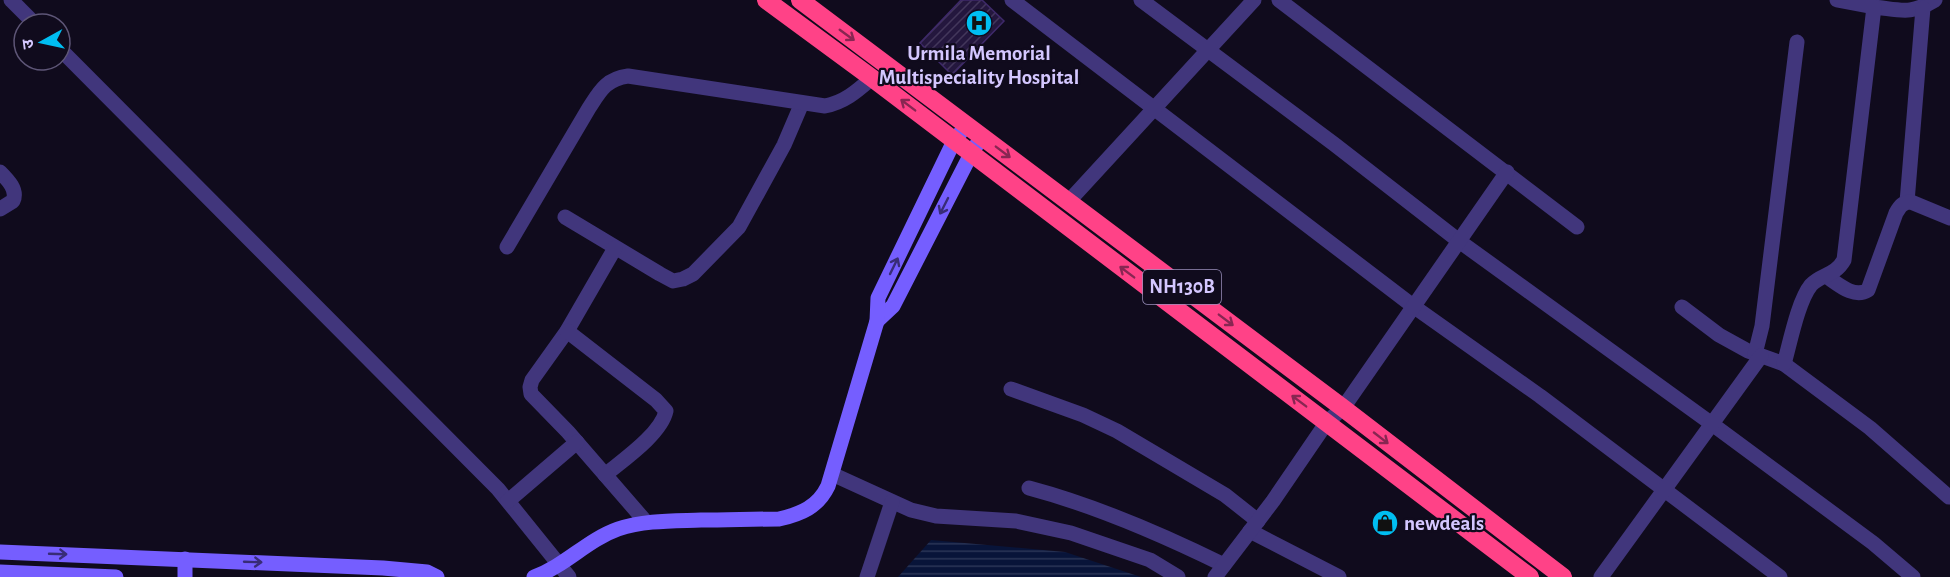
<svg xmlns="http://www.w3.org/2000/svg" width="1950" height="577" viewBox="0 0 1950 577" font-family="'Alegreya Sans','Noto Sans Devanagari',sans-serif">
  <style>
    .water { fill: url(#water-rules) }
    .building { fill: url(#building-hatch); stroke: #3e296a; stroke-width: 1.5 }
    .lines { fill: none; stroke-linecap: round; stroke-linejoin: round }
    .street { stroke: #41367c; stroke-width: 15 }
    .secondary { stroke: #755eff; stroke-width: 15 }
    .highway { stroke: #ff4287; stroke-width: 18 }
    .oneway { stroke: #882652 }
    .oneway2 { stroke: #382c77 }
    .labels { text-anchor: middle; dominant-baseline: central; stroke-width: 4.5; stroke-linejoin: round; paint-order: stroke }
    .shield { fill: #100b1d; stroke: #998fbb; stroke-width: 1.5 }
    .shield-label { font-size: 20px; font-weight: bold; fill: #d4c7ff }
    .poi-label { font-size: 21px; font-weight: bold; fill: #d4c7ff; stroke: #100b1d }
  </style>
  <defs>
    <pattern id="water-rules" width="6" height="5" patternUnits="userSpaceOnUse" patternTransform="scale(1.5)"><rect width="6" height="5" fill="#081439"/><path d="M0 2.5h6" fill="none" stroke="#2b3557"/></pattern>
    <pattern id="building-hatch" width="6" height="6" patternUnits="userSpaceOnUse" patternTransform="scale(1.5)"><rect width="6" height="6" fill="#24173e"/><path d="M-1 1l2-2M0 6l6-6M5 7l2-2" fill="none" stroke="#43375b"/></pattern>
  </defs>
  <rect width="100%" height="100%" fill="#100b1d"/>
  <path class="water" d="M931,540l134,12 76,25h-243z"/>
  <path class="building" d="M961,0h21l22,21 -52,54 -32,-32z"/>
  <g class="lines">
    <g class="street">
      <path d="M11,0l24,24"/>
      <path d="M1012,0l401,306 127,90 240,181"/>
      <path d="M1141,0l193,144 125,97 253,183 161,119 40,34"/>
      <path d="M1279,0l298,227"/>
      <path d="M1874,7c28,3 36,8 61,-7"/>
      <path d="M60,49l438,440 71,88"/>
      <path d="M0,172c8,8 18,18 13,29l-13,8"/>
      <path d="M1069,201l185,-201"/>
      <path d="M1907,202l16,-194"/>
      <path d="M565,217l95,57 13,7 10,-2 10,-5 46,-47 45,-82 18,-42"/>
      <path d="M507,247l82,-139c11,-17 17,-29 39,-32l197,30c20,-4 32,-15 47,-28"/>
      <path d="M615,248l-48,83 -35,49 -2,7 1,7 37,38 78,90"/>
      <path d="M1826,276c12,8 28,23 42,14l28,-77c4,-7 7,-11 15,-11l39,16"/>
      <path d="M1682,307l37,28 29,16 36,13 86,64 79,69"/>
      <path d="M567,331l89,69 10,11c-5,23 -43,49 -61,64"/>
      <path d="M1755,354l7,-28 35,-284"/>
      <path d="M1784,364c6,-21 14,-63 27,-79 10,-11 24,-9 33,-25l30,-253 -37,-7"/>
      <path d="M1011,389l72,26 34,16 108,64 33,26"/>
      <path d="M832,474l79,36 25,6 80,5 55,12 79,27 28,17"/>
      <path d="M1029,488c68,18 132,46 195,77"/>
      <path d="M508,501l69,-59"/>
      <path d="M1250,531l89,46"/>
      <path d="M867,577l25,-75"/>
      <path d="M1215,577l58,-76 54,-79 16,-14 164,-236"/>
      <path d="M1601,577l160,-221"/>
    </g>
    <g class="secondary">
      <path d="M877,321l16,-15 78,-152 11,-18"/>
      <path d="M0,552l383,16 44,4 10,5"/>
      <path d="M0,572l116,5"/>
      <path d="M185,577v-18"/>
      <path d="M534,577c31,-11 53,-37 84,-48 27,-9 55,-8 83,-9 26,0 52,-1 78,-1 22,-5 39,-12 49,-33l49,-165 1,-23 76,-157 7,-9"/>
    </g>
    <g class="highway">
      <path d="M766,0l106,78 658,499"/>
      <path d="M800,0l543,408 220,169"/>
    </g>
  </g>
  <defs><path id="oneway-shaft" d="M-6 0H5M1.5-3L5.5 0L1.5 3" fill="none" stroke-width="1.6" stroke-linecap="round" stroke-linejoin="round" transform="scale(1.5)"/></defs>
  <g class="oneway">
    <use href="#oneway-shaft" transform="translate(847 35) rotate(36)"/>
    <use href="#oneway-shaft" transform="translate(908 105) rotate(-143)"/>
    <use href="#oneway-shaft" transform="translate(1003 152) rotate(37)"/>
    <use href="#oneway-shaft" transform="translate(1127 272) rotate(-143)"/>
    <use href="#oneway-shaft" transform="translate(1226 320) rotate(37)"/>
    <use href="#oneway-shaft" transform="translate(1299 401) rotate(-143)"/>
    <use href="#oneway-shaft" transform="translate(1381 438) rotate(38)"/>
  </g>
  <g class="oneway2">
    <use href="#oneway-shaft" transform="translate(944 206) rotate(117)"/>
    <use href="#oneway-shaft" transform="translate(894 266) rotate(-64)"/>
    <use href="#oneway-shaft" transform="translate(58 554) rotate(2)"/>
    <use href="#oneway-shaft" transform="translate(253 562) rotate(2)"/>
  </g>
  <defs>
    <symbol id="hospital-disc" viewBox="-11 -11 22 22"><circle r="9.5" fill="#00bef2" stroke="#100b1d"/><path d="M-5-5h3v3.5h4V-5h3V5h-3V1.5h-4V5h-3Z" fill="#111"/></symbol>
    <symbol id="shop-disc" viewBox="-11 -11 22 22"><circle r="9.5" fill="#00bef2" stroke="#100b1d"/><path d="M-5-2.5h2.3a2.7 3.5 0 0 1 5.4 0H5L5.5 6h-11ZM-1.5-2.5h3a1.5 2.3 0 0 0-3 0Z" fill="#111"/></symbol>
  </defs>
  <g fill-rule="evenodd">
    <use href="#hospital-disc" x="964" y="8" width="30" height="30"/>
    <use href="#shop-disc" x="1370" y="508" width="30" height="30"/>
  </g>
  <g class="labels">
    <rect class="shield" x="1143" y="270" width="78" height="34" rx="4.5"/>
    <g class="shield-label">
      <text x="1182" y="287">NH130B</text>
    </g>
    <g class="poi-label">
      <text x="979" y="53">Urmila Memorial<tspan x="979" dy="24">Multispeciality Hospital</tspan></text>
      <text x="1404" y="523" text-anchor="start">newdeals</text>
    </g>
  </g>
  <g transform="translate(42 42) rotate(262)"><circle r="28" fill="#100b1d" stroke="#5e5677" stroke-width="1.5"/>
  <path d="M0-4.5L10 22L0 15L-10 22Z" fill="#00bef2"/>
  <text y="-9" font-size="16" font-weight="bold" text-anchor="middle" fill="#d4c7ff">उ</text>
  </g>
</svg>
